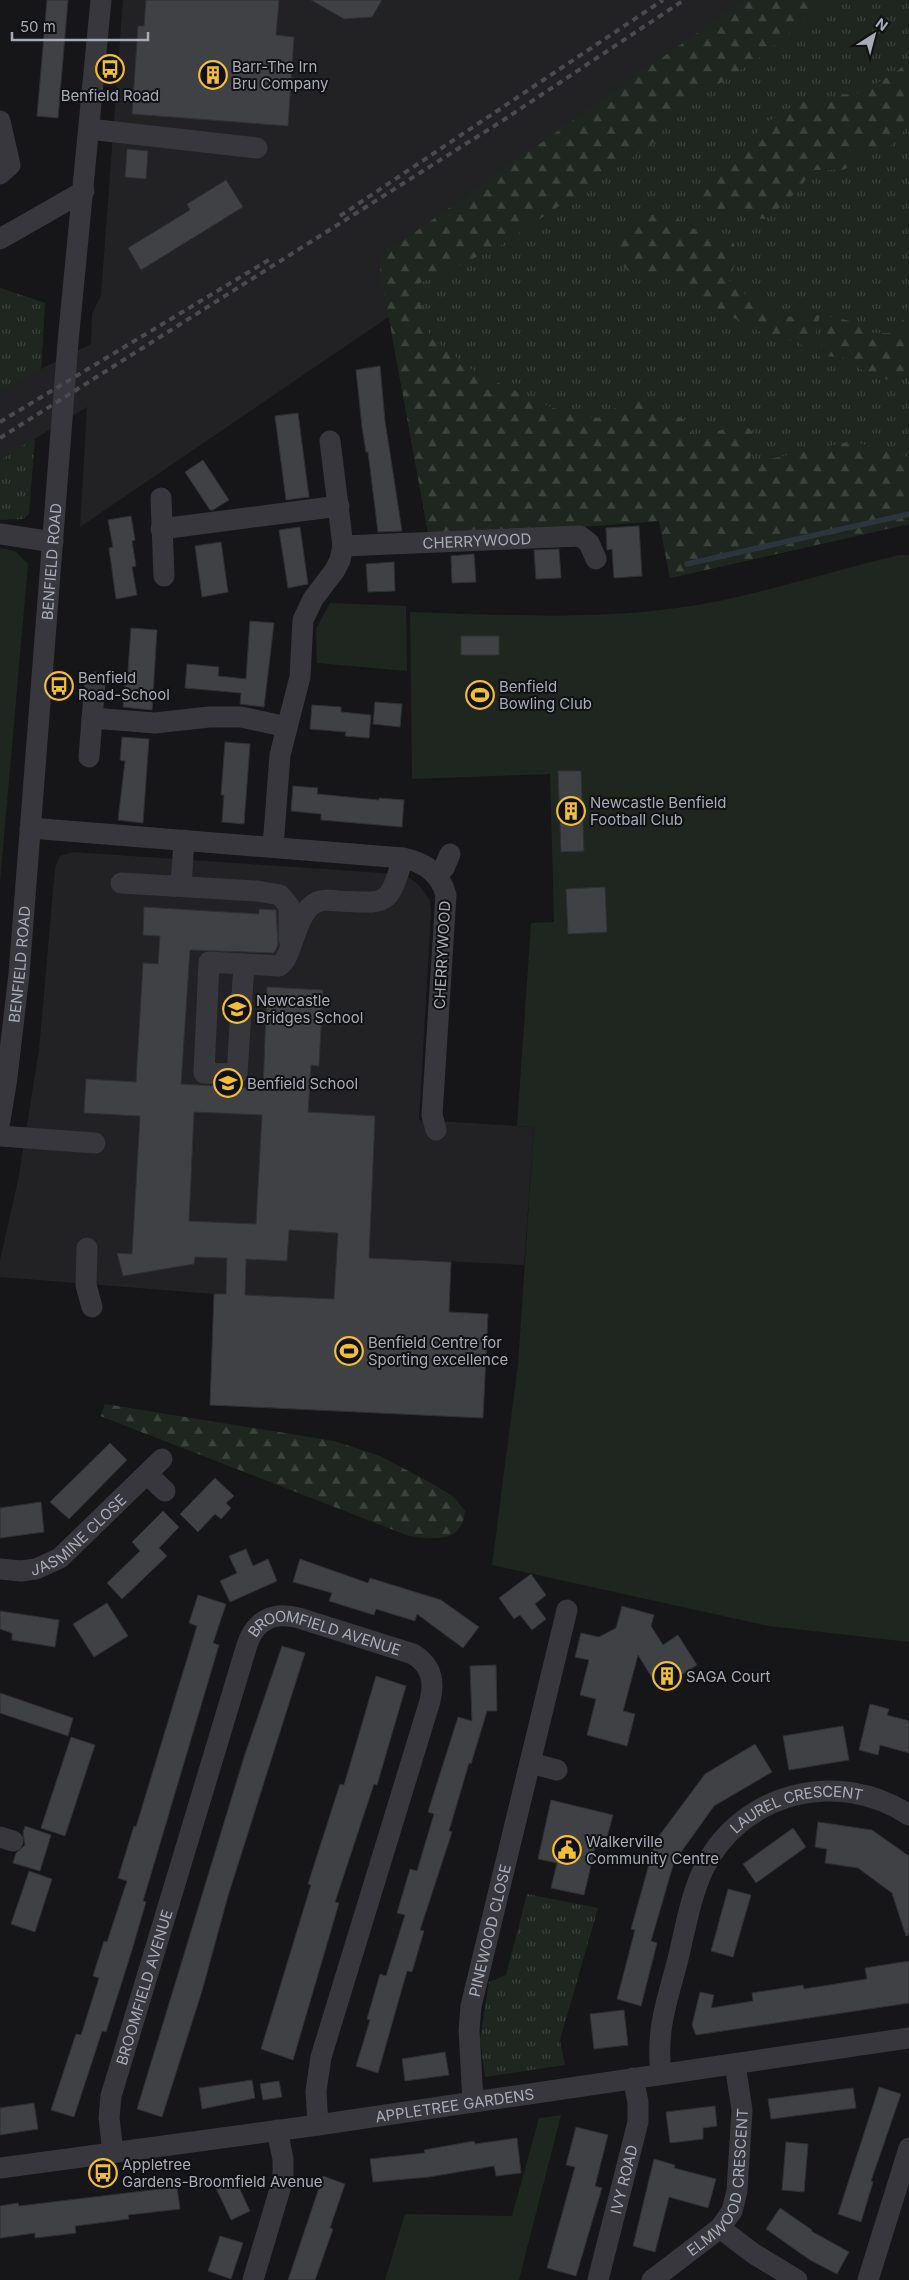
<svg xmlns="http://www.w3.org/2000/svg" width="909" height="2280" viewBox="0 0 909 2280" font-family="Inter,sans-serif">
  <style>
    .built { fill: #222225 }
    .grass { fill: url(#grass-tufts) }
    .forest { fill: url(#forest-firs) }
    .green { fill: #1e261f }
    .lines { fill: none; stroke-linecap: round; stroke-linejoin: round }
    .stream { stroke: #2c343c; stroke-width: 5.5 }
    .building { fill: #404145; stroke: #303034; fill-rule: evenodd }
    .minor { stroke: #37373d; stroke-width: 21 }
    .rail { stroke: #4a4b52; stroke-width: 4; stroke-dasharray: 6 5; stroke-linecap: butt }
    .labels { text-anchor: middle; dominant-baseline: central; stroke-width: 4; stroke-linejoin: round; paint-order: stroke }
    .poi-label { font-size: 15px; fill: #a8acb8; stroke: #111113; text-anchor: start }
    .street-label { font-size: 15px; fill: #a8acb8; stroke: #111113 }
  </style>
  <defs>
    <pattern id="grass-tufts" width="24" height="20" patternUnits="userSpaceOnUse" patternTransform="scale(1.25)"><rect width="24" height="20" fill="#1e261f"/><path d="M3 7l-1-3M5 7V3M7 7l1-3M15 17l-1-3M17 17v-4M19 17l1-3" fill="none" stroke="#3c433d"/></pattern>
    <pattern id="forest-firs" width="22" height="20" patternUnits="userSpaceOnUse" patternTransform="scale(1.25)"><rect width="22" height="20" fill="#1e261f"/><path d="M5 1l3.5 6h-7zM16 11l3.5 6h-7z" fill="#3c433d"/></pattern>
  </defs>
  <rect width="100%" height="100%" fill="#161618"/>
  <g class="built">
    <path d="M123,0h625l-370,258 12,58 -310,211 7,-120 -87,53v-172l45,15 -4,66 50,-25 1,-30 9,-19z"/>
    <path d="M73,852l323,22 12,3 10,7 12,16 1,13 -12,207 115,7 -10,138 -187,-9 -3,43 -120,-5 -214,-17v-17l18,-80 21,-130 16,-182 5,-12z"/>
  </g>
  <g class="grass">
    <path d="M748,0h161v524l-239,54 -11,-57 -230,17 -51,-280z"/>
    <path d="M0,288l45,15 -4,66 -41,21z"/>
    <path d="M35,438l-6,76 -6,5 -23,1v-60z"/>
    <path d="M527,1894l71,14 -38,132 5,25 -80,12 -5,-38 9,-57 17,-7z"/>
  </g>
  <g class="forest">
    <path d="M744,0h86l-70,57 -41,27 -29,9 -37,50 -155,104 -82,38 14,52 47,36 76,35 45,10 35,-21 52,23 9,17 50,-13 15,14 -12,26 105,-23 57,16v67l-239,54 -11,-57 -230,17 -51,-280z"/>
    <path d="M909,62v63l-22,25 -15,3 -13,-2 -6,6 -1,8 -9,5h-29l-26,31 -23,18 -12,-1 -7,-9 -11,5 -20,-6 -6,-8 -13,1 5,-10 14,-12 1,-12 25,-6 5,-17 22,-23 16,-7 17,-16 17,7 24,-11 12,1 36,-19z"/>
    <path d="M667,212l24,16 41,11 6,17 -9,24 23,20 28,17 40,-2 -9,39 -14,-13 -26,-4 -37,-19 -39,-23 -15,-16 -23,-7 -22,6 -19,-19v-18l26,-24z"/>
    <path d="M827,316l28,6 18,11h16l18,-17 2,7v47l-18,11 -29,-11 -20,-13 -23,-1z"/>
    <path d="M105,1404l229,37 46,15 51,27 23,14 11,14c-3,33 -31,28 -56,25l-309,-120z"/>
  </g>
  <g class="green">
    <path d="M0,548l15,3 13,13 -28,319z"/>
    <path d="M899,555h10v1087l-140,-16 -277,-61 26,-201 16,-237 -17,-1 14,-203 23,-1 -4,-148 -138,5 -2,-167c96,3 192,9 287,-7 68,-12 135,-34 202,-50z"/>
    <path d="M330,603l76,3 1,65 -90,-8 -1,-34z"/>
    <path d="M561,2115l-42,165h-134l20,-66 107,2 27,-98z"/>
  </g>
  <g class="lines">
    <path class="stream" d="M687,564l222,-50"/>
  </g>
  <g class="building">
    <path d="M47,0h21l-10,118 -21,-2z"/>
    <path d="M146,0h133l-3,35 18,2 -6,89 -156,-12 6,-88h6z"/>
    <path d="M311,0h71l-10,17 -28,2z"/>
    <path d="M127,149l21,2 -2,28 -21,-2z"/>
    <path d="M226,180l17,27 -102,63 -13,-22 62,-38 -3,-6z"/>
    <path d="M380,366l5,55 17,110 -24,1 -10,-80h-2l-4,-25 -6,-57z"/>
    <path d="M298,413l11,84 -23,3 -11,-84z"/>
    <path d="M203,460l26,40 -16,10h-3l-25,-38z"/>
    <path d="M131,516l4,24 -3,1 4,25 -4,1 5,28 -21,4 -7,-51 4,-1 -5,-27z"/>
    <path d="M639,526l3,50 -28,2 -2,-29 -5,1 -1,-22z"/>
    <path d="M300,527l8,57 -20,4 -9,-58z"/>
    <path d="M221,542l7,50 -26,5 -7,-51z"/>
    <path d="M559,549l2,29 -25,1 -2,-29z"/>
    <path d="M474,554l2,28 -24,1 -1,-27z"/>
    <path d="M394,562l1,29 -27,1 -2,-28z"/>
    <path d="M250,621l24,2 -10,84 -24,-3 1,-11 -56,-5 2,-24 32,3 -1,9 28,3z"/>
    <path d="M131,628l26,2 -5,80 -29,-3 2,-22h2z"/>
    <rect x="461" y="636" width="38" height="19"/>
    <path d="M375,702l27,2 -2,23 -27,-3z"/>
    <path d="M312,705l29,2v5l30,3 -2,23 -24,-2 1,-4 -36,-3z"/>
    <path d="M122,737l27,2 -6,84 -25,-3 7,-59 -5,-1z"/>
    <path d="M225,742l25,2 -6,80 -22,-2 2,-27h-3z"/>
    <path d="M558,771h23l3,80 -23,1z"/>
    <path d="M293,786l25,2 -1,6 62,6v-2l25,2 -2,27 -81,-7v-6l-30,-3z"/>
    <path d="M605,887l2,45 -39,2 -2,-45z"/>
    <path d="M144,907l115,7v-5l17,1 2,35 -4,8 -84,-3 -9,134 82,5 4,-102 56,3 -4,76 -8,-1 -3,47 67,4 -6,142 82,4 -2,50 39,2 -5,104 -273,-13 4,-111h12l1,-36 -32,-1 -1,7 -71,12 -6,-23 15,1 8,-138 -56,-3 2,-34 50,3 7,-119 15,1 2,-28 -17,-1zM194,1112l68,3 -6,109 -67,-3zM289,1230l49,3 -4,66 -89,-4 1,-36 41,2z"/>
    <path d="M110,1443l17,17 -58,59 -19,-17z"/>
    <path d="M215,1478l19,18 -8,7 5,5 -10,11 -6,-5 -17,18 -18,-18z"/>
    <path d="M41,1502l3,30 -44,6v-30z"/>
    <path d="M163,1511l16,16 -20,21 8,8 -45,43 -15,-16 33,-32 -8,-9z"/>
    <path d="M246,1549l7,17 15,-7 9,22 -47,21 -10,-21 17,-8 -8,-17z"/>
    <path d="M300,1559l68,24 2,-5 71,22 38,27 -16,21 -46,-34 -2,7 -39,-12 -2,6 -45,-14 3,-8 -39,-11z"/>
    <path d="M531,1574l15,21 -11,9 11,15 -14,11 -12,-15 -6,4 -15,-21z"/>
    <path d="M198,1595l28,9 -13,39 6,2 -76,256 3,1 -14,48 -26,82 -4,-1 -28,86 -23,-7 25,-76 5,1 18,-57 -6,-2 11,-35 3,1 20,-61 -9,-3 16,-52 2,1 61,-201 -8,-3z"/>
    <path d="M107,1603l21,33 -34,21 -21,-33z"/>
    <path d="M622,1606l32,9 -3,11 12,19 15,-10 19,30 -38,24 -21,-34 -15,56 12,3 -8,32 -40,-11 9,-36 -16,-4 9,-35 -14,-3 6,-24 18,4 17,-9z"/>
    <path d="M0,1611l59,9 -4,27 -43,-7v-7l-12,-4z"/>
    <path d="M282,1646l23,7 -77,243 -26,95 -40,126 -25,-8 107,-352z"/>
    <path d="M496,1665l1,46h-10l-16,53 -2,-1 -20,68 3,1 -32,98 4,1 -12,41 -5,-1 -29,102 -22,-7 14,-46 -3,-1 13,-45 6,2 19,-61 -8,-2 13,-44 7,2 17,-57 -6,-2 30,-95 14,4 -2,-55z"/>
    <path d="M376,1676l30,10 -29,99 -3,-1 -39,118 4,1 -46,157 -32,-11 50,-164 -3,-1 32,-100 4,1z"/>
    <path d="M0,1693l73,25 -5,18 -68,-23z"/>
    <path d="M870,1704l19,5 -2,6 22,6v32l-29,-8 -2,10 -19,-5z"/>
    <path d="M843,1726l6,34 -60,10 -6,-34z"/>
    <path d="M71,1737l24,8 -30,91 -24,-8z"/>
    <path d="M755,1744l17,28 -58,34 -40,56 -23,79 6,2 -16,63 -24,-7 18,-69 -4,-1 22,-79 -3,-2 55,-74z"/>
    <path d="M551,1800l62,15 -7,26 -9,-2 -13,56 -33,-7 6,-25 -19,-4z"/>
    <path d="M818,1822l54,8 37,26v79l-3,1 -14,-43 -34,-25 -33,-5 2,-14 -12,-2z"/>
    <path d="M25,1826l26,9 -11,36 -27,-8 3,-10 9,-8 -2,-12z"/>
    <path d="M793,1828l13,19 -50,36 -13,-19z"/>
    <path d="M29,1871l23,8 -17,53 -24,-8z"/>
    <path d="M728,1889l23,6 -18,62 -22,-6z"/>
    <path d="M909,1961v42l-213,32 -4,-10 8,-33 14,3 -3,13 42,-7 -1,-8 51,-8 1,4 63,-10 -2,-11z"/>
    <path d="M624,2010l4,35 -34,4 -4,-35z"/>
    <path d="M445,2052l4,23 -44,6 -3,-22z"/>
    <path d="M252,2080l3,18 -53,11 -3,-21z"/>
    <path d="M279,2081l3,16 -19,3 -3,-16z"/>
    <path d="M879,2087l22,7 -30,87 2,1 -12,40 -23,-8z"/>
    <path d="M853,2088l3,20 -85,11 -3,-20z"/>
    <path d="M34,2103l4,26 -38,6v-27z"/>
    <path d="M715,2106l2,20 -14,2v11l-33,4 -4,-31z"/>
    <path d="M576,2127l32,8 -13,51 7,2 -26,88 -29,-8 28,-101 -9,-2z"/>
    <path d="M517,2138l4,35 -25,3 -2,-10 -65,11 -56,5 -3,-23 55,-6 -1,-3 50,-9 1,3z"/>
    <path d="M786,2142l22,2 -4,48 -22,-2z"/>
    <path d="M654,2159l21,6 -1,3 42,11 -8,29 -39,-11 -14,55 -22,-6z"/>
    <path d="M323,2176l22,8 -15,44 3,1 -18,51h-27z"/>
    <path d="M235,2179l15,32 -19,9 -15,-32z"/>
    <path d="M177,2187l3,22 -52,6 1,4 -54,7 1,7 -41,5v-5l-35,5v-32l18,-3 1,3z"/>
    <path d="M780,2208l32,22 -1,1 38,21 -12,22 -27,-14 -44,-31z"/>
    <path d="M220,2236l23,7 -12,36 -23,-8z"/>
  </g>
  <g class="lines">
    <g class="minor">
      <path d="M0,121l10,44 -10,9"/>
      <path d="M89,129l168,19"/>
      <path d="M0,239l84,-48"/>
      <path d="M161,498l3,78"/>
      <path d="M161,529l178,-23"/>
      <path d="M0,534l53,8"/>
      <path id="s1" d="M343,546l237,-10 9,7 7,16"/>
      <path d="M92,718l63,5 54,-6h32l46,10"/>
      <path d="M89,757l6,-75"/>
      <path d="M30,828l373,30c21,4 37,15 43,37l-14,220 4,15"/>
      <path d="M273,847l7,-92 20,-78 3,-57 10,-21 22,-29 5,-10 3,-14 -13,-105"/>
      <path d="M436,875l8,-7 6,-14"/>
      <path d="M121,883l136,8 23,4 9,11v33"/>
      <path d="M181,886l3,-46"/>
      <path d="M244,964l-7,110 -33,-1 5,-111 70,4c15,-10 15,-51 36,-63 7,-4 15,-3 23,-2 49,2 50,7 65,-43"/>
      <path id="s2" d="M0,1121l7,-44 12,-103 49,-632 33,-342"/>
      <path d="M0,1136l95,7"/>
      <path d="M87,1248l-1,37 6,22"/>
      <path d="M147,1474l18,17"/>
      <path id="s3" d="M0,1569l21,2 15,-2 24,-11 102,-99"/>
      <path d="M530,1763l27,7"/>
      <path d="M0,1837l13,4"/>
      <path id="s4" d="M661,2074c-5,-43 5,-70 16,-111 8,-32 13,-66 27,-95 38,-76 135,-100 205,-53"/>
      <path id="s5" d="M473,2102l-4,-72 2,-24 96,-396"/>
      <path id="s6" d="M113,2152l-4,-34 2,-22 136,-451c8,-25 27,-34 52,-27l114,36c18,11 22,27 17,47l-109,356 -5,34 2,34"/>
      <path id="s7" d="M0,2168l318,-43 591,-87"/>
      <path d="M720,2228l34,26 43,26"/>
      <path d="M253,2280l30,-101v-20l-6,-29"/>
      <path id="s8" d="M598,2280l40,-158v-20l-5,-24"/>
      <path id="s9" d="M652,2280l68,-52 12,-17 5,-20 5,-81 -7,-46"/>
      <path d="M868,2280l41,-132"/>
    </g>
    <g class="rail">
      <path d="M340,216l323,-216"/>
      <path d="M0,422l272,-164"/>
      <path d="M0,438l502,-317 182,-121"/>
    </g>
  </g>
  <defs>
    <symbol id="bus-ring" viewBox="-11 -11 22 22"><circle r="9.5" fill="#111113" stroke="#f3bf32" stroke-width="1.5"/><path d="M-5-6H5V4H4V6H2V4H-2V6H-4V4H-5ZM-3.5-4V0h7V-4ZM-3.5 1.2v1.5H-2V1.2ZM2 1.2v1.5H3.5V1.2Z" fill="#f3bf32"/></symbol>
    <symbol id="building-ring" viewBox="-11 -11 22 22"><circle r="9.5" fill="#111113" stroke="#f3bf32" stroke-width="1.5"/><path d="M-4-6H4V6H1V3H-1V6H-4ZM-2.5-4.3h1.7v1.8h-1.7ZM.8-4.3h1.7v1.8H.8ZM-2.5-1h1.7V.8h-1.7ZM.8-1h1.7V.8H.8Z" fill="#f3bf32"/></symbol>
    <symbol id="stadium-ring" viewBox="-11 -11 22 22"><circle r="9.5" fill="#111113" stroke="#f3bf32" stroke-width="1.5"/><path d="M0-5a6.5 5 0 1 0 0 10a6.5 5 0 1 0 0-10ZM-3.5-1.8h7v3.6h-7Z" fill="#f3bf32"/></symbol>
    <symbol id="school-ring" viewBox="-11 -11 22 22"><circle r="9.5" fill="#111113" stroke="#f3bf32" stroke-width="1.5"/><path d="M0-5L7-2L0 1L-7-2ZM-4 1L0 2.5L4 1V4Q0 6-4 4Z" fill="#f3bf32"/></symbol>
    <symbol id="civic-ring" viewBox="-11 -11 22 22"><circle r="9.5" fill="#111113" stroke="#f3bf32" stroke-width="1.5"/><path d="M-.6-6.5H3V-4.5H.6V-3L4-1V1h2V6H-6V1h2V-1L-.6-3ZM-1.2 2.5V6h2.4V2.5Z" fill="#f3bf32"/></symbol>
  </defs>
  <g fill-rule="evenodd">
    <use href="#bus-ring" x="94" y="53" width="32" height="32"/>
    <use href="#building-ring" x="197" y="59" width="32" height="32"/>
    <use href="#bus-ring" x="43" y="670" width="32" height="32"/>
    <use href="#stadium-ring" x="464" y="679" width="32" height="32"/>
    <use href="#building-ring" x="555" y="795" width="32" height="32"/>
    <use href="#school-ring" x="221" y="993" width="32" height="32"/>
    <use href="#school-ring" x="212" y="1067" width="32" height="32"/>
    <use href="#stadium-ring" x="333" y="1335" width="32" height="32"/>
    <use href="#building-ring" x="651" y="1660" width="32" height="32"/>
    <use href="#civic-ring" x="551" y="1834" width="32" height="32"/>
    <use href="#bus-ring" x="87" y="2157" width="32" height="32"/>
  </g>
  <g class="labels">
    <g class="poi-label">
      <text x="232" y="66">Barr-The Irn<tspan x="232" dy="17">Bru Company</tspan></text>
      <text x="110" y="95" text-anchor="middle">Benfield Road</text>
      <text x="78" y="677">Benfield<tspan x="78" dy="17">Road-School</tspan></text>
      <text x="499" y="686">Benfield<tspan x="499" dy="17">Bowling Club</tspan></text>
      <text x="590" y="802">Newcastle Benfield<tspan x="590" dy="17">Football Club</tspan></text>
      <text x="256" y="1000">Newcastle<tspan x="256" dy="17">Bridges School</tspan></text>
      <text x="247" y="1083">Benfield School</text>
      <text x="368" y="1342">Benfield Centre for<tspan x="368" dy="17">Sporting excellence</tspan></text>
      <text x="686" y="1676">SAGA Court</text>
      <text x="586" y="1841">Walkerville<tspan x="586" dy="17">Community Centre</tspan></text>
      <text x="122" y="2164">Appletree<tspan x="122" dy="17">Gardens-Broomfield Avenue</tspan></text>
    </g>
    <g class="street-label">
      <text stroke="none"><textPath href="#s1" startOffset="134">CHERRYWOOD</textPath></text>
      <text stroke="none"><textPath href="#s2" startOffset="562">BENFIELD ROAD</textPath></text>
      <text transform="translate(442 955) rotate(-87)">CHERRYWOOD</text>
      <text stroke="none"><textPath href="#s2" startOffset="158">BENFIELD ROAD</textPath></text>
      <text stroke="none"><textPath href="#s3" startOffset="91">JASMINE CLOSE</textPath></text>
      <text stroke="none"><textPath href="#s6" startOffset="619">BROOMFIELD AVENUE</textPath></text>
      <text stroke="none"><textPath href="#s4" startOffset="330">LAUREL CRESCENT</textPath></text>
      <text stroke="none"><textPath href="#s5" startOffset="174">PINEWOOD CLOSE</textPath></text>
      <text stroke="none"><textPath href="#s6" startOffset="170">BROOMFIELD AVENUE</textPath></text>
      <text stroke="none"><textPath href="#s7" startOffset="459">APPLETREE GARDENS</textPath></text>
      <text stroke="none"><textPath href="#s9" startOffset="128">ELMWOOD CRESCENT</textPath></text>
      <text stroke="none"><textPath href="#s8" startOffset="104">IVY ROAD</textPath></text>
    </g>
  </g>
  <g transform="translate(874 35) rotate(36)" stroke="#111113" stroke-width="4" paint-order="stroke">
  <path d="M0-4L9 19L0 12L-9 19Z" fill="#a8acb8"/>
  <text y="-8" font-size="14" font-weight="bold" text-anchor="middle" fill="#a8acb8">N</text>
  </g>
  <path d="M12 32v8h136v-8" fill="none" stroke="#a8acb8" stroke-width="2.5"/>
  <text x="20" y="32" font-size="15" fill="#a8acb8" stroke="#111113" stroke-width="4" paint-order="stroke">50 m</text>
</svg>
